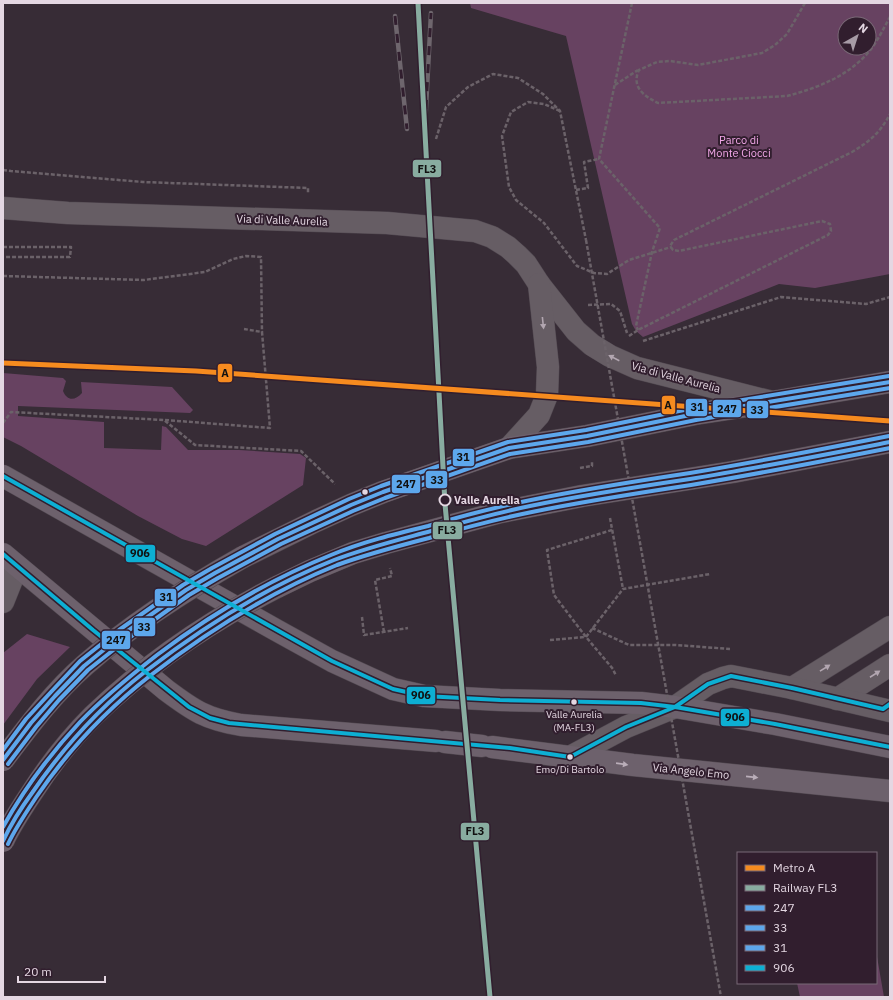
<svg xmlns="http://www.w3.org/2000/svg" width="893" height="1000" viewBox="0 0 893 1000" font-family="'IBM Plex Sans',sans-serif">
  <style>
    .green { fill: #674261; fill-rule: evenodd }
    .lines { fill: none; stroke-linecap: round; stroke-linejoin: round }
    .minor-casing { stroke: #514850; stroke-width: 23 }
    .major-casing { stroke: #514850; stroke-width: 23 }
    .path { stroke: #6b6269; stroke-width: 2.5; stroke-dasharray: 4 2; stroke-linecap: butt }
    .minor { stroke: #665d64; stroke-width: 22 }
    .major { stroke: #6d616c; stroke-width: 22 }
    .rail-casing { stroke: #6e666d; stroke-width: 4.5 }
    .rail { stroke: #311e2e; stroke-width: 3; stroke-dasharray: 9; stroke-linecap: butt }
    .major-bridge-casing { stroke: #514850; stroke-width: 23; stroke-linecap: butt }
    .path-bridge { stroke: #6b6269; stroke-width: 2.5; stroke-dasharray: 4 2; stroke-linecap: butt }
    .major-bridge { stroke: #6d616c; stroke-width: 22 }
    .bus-1-casing { stroke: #311e2e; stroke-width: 7 }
    .bus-2-casing { stroke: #311e2e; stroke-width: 7 }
    .bus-3-casing { stroke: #311e2e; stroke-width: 7 }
    .bus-4-casing { stroke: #311e2e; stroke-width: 7 }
    .bus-1 { stroke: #5da7ec; stroke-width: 4 }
    .bus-2 { stroke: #5da7ec; stroke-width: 4 }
    .bus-3 { stroke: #5da7ec; stroke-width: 4 }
    .bus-4 { stroke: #0dafd3; stroke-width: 4 }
    .rail-1-casing { stroke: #311e2e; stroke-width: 8 }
    .rail-1 { stroke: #88aca0; stroke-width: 5 }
    .metro-1-casing { stroke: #311e2e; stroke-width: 8 }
    .metro-1 { stroke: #f68b1f; stroke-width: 5 }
    .oneway { fill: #b2a6b0 }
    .oneway2 { fill: #baaeb9 }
    .bus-dot { fill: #e4d7e2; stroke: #311e2e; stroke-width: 1.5 }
    .stop-dot { fill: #311e2e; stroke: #e4d7e2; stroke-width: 2 }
    .labels { text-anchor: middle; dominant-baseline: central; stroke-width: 4; stroke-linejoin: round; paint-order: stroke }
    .bus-label { font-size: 10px; fill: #e4d7e2; stroke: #311e2e }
    .park-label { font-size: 11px; fill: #f2a7e8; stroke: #311e2e }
    .street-label { font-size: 11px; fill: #e4d7e2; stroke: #311e2e }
    .stop-label { font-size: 11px; font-weight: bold; fill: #e4d7e2; stroke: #311e2e; text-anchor: start }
    .line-badge { stroke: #311e2e; stroke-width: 1.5 }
    .pale-badge-label { font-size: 11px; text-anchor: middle; font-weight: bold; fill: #111 }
  </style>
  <rect width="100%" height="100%" fill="#372c36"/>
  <g class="green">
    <path d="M470,3h420v271l-75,14 -36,-4 -136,53 -7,-6 -4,-7 -66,-288 -95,-28zM845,24h24v24h-24z"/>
    <path d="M3,373l60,5 3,3 -3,10c4,10 12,10 19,2l-1,-11 91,5 21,23 -3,3 -172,-7v10l86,6v26l57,2 1,-24 4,1 22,23h51l61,4 6,4 -3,27 -97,61 -24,-7 -44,-23 -117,-70 -18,-9z"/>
    <path d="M27,634l43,13 -33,32 -34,46v-72z"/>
    <path d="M876,951l8,46h-84l-3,-14h79z"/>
  </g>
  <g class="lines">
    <defs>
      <g id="minor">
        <path d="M3,208l65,5 319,10 88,8 17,6 16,10 9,8 9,9 13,20 37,47 16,14 18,11 27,12 135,34"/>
        <path d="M509,448l30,-33 8,-20 1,-28 -9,-83"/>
        <path d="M3,602l14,-35"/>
        <path d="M792,688l98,-61"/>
        <path d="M837,699l53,-34"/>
        <path d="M570,757l56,-30 49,-20 33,-23 15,-6 8,-2 61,12 98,23"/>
      </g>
      <g id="major">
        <path d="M3,476l273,154 56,31 61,28 31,7 76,4 141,3 34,4 100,17 115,23"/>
        <path d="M3,554l163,136c28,21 40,29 75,35l195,16"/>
        <path d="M243,557l73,-36 35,-16 32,-13 126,-44 78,-12 108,-22 77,-12 118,-20"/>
        <path d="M277,587l33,-16 43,-18 33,-10 115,-31 81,-16 151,-24 157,-30"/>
        <path d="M445,742l37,4"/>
        <path d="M492,747l141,18 257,26"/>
      </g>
    </defs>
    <use href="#minor" class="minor-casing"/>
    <use href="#major" class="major-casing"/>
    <g class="path">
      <path d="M632,3l-33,156 61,69 -8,24 -16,74 2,4"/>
      <path d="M805,3l-18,31 -12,11 -13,8 -64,12 -28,-4 -13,1 -18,8c-8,17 5,26 19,33l129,-7c30,-8 59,-19 80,-42 10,-11 16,-25 23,-37"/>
      <path d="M615,85l23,-15"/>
      <path d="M560,111l-16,-7 -16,-2 -17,10 -9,24 7,51 7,13 28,23 33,43 17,7 13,1 22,-14 42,-13"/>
      <path d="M436,139l10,-32 22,-20 25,-13 25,4 25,16 17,17 26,129"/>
      <path d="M3,170l8,1 132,11 165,6v6"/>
      <path d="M576,190l12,-2 -4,-26 15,-3"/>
      <path d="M3,247h68l-1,10h-67"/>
      <path d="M3,276l141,4 61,-8 28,-13 13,-3 15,1 1,75"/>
      <path d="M588,305l23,-1 9,7 7,22"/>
      <path d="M629,336l9,-6 190,-95 3,-4 -1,-7 -8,-3 -143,30 -6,-1 -3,-4 4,-6 178,-88c18,-11 28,-19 38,-38"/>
      <path d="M643,341l138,-44 85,7 24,-7"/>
      <path d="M165,420l105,8 -8,-96 -18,-3"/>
      <path d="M3,423l8,-11 153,8 31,25 106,6 34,33"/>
      <path d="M580,468l12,-2v-4"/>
      <path d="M610,518l13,71"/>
      <path d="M612,530l-65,20 7,45 32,42 27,32 3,7"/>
      <path d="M362,617l2,18 44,-7"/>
      <path d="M592,628l37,17h47l54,4"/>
      <path d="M384,632l-9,-52 17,-4 -2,-8"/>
      <path d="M586,637l37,-48 87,-15"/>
      <path d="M550,640l35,-3"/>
    </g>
    <use href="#minor" class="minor"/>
    <use href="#major" class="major"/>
    <defs>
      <g id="rail">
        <path d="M395,16l12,113"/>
        <path d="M425,127l6,-114"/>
      </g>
    </defs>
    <use href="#rail" class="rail-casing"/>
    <use href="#rail" class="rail"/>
    <defs>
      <g id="major-bridge">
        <path d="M3,760c25,-33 50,-67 82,-95 48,-42 103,-77 158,-108"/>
        <path d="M3,841c8,-17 18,-32 28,-47 18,-28 39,-55 62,-78 54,-52 117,-95 184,-129"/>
      </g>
    </defs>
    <use href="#major-bridge" class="major-bridge-casing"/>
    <path class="path-bridge" d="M586,240l135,757"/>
    <use href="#major-bridge" class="major-bridge"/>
    <defs>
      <g id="bus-1">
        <path d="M3,760l28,-37 24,-27 29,-30 38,-31 64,-45 29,-17 63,-34 73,-34 32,-13 126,-44 78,-12 108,-22 195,-32"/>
        <path d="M3,841c8,-17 18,-33 29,-48 32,-47 69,-87 114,-122 57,-44 120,-84 188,-111 31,-12 64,-20 97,-29 33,-9 65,-18 99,-25 53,-11 106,-19 160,-27 67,-11 133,-24 200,-37"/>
      </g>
      <g id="bus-2">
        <path d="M8,764l28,-37 23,-27 29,-30 38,-30 63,-45 29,-17 63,-34 72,-33 32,-13 125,-44 78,-12 108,-22 194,-32"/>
        <path d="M8,844c8,-17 19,-33 29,-48 32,-47 69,-86 114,-121 57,-44 119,-83 186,-110 30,-11 61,-19 92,-27 34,-10 68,-19 103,-26 53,-11 106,-19 159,-27 67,-11 133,-24 199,-37"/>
      </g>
      <g id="bus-3">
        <path d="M3,750l23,-31 25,-27 29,-31 39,-31 64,-45 29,-17 63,-34 74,-35 32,-13 127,-44 78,-12 108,-22 195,-32"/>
        <path d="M3,827c21,-38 48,-74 77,-105 24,-25 50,-46 77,-67 53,-40 112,-75 174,-100 31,-13 64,-21 97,-29 34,-10 68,-19 103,-26 53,-11 106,-19 159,-27 67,-11 133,-24 199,-37"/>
      </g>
      <g id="bus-4">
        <path d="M3,476l329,185 61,28 31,7 76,4 141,3 34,4 100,17 115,23"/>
        <path d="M3,554l90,76 96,77 21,11 19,5 281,25 60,9 56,-30 49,-20 33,-23 23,-8 61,12 91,21 7,-5"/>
      </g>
    </defs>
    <use href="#bus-1" class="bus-1-casing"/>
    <use href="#bus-2" class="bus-2-casing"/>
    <use href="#bus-3" class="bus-3-casing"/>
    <use href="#bus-4" class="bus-4-casing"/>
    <use href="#bus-1" class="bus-1"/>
    <use href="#bus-2" class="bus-2"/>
    <use href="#bus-3" class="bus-3"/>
    <use href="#bus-4" class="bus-4"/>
    <defs>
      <path id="rail-1" d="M418,3l27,501 45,493"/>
    </defs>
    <use href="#rail-1" class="rail-1-casing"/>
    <use href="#rail-1" class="rail-1"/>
    <defs>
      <path id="metro-1" d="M3,363l193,8 694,50"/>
    </defs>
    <use href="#metro-1" class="metro-1-casing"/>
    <use href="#metro-1" class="metro-1"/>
  </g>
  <defs><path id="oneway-solid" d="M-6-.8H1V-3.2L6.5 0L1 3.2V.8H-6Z"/></defs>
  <g class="oneway">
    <use href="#oneway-solid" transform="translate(543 323) rotate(84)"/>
    <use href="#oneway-solid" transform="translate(614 358) rotate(-153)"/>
    <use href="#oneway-solid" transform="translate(825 668) rotate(-32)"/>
    <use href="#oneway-solid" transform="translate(875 674) rotate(-33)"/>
  </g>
  <g class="oneway2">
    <use href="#oneway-solid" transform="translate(622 764) rotate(8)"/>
    <use href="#oneway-solid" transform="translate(752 777) rotate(6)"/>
  </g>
  <g class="bus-dot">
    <circle cx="365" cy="492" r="3.5"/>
    <circle cx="574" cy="702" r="3.5"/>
    <circle cx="570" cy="757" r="3.5"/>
  </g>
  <circle class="stop-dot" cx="445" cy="500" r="5.5"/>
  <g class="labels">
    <g class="bus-label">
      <text x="574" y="714">Valle Aurelia<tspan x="574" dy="13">(MA-FL3)</tspan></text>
      <text x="570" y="769">Emo/Di Bartolo</text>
    </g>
    <g class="park-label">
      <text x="739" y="140">Parco di<tspan x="739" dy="13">Monte Ciocci</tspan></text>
    </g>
    <g class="street-label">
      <text transform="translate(282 220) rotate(2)">Via di Valle Aurelia</text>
      <text transform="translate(676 377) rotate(15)">Via di Valle Aurelia</text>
      <text transform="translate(691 771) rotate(6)">Via Angelo Emo</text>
    </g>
    <g class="stop-label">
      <text x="454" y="500">Valle Aurelia</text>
    </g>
  </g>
  <g class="line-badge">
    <rect x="412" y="159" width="30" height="19" rx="4" fill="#88aca0"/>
    <rect x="217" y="363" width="16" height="20" rx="4" fill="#f68b1f"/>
    <rect x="661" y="395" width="15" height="20" rx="4" fill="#f68b1f"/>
    <rect x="685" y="398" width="23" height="19" rx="4" fill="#5da7ec"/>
    <rect x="712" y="399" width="30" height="19" rx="4" fill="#5da7ec"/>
    <rect x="746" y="400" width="23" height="19" rx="4" fill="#5da7ec"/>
    <rect x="452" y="448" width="23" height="19" rx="4" fill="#5da7ec"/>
    <rect x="425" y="470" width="23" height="19" rx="4" fill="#5da7ec"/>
    <rect x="391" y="474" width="30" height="20" rx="4" fill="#5da7ec"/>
    <rect x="432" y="521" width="31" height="19" rx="4" fill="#88aca0"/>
    <rect x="125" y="544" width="31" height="19" rx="4" fill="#0dafd3"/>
    <rect x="154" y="588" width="23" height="19" rx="4" fill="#5da7ec"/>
    <rect x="133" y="617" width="23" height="20" rx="4" fill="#5da7ec"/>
    <rect x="101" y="630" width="30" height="20" rx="4" fill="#5da7ec"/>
    <rect x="406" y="686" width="30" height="19" rx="4" fill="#0dafd3"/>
    <rect x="720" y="708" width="30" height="19" rx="4" fill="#0dafd3"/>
    <rect x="460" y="822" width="30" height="19" rx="4" fill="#88aca0"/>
  </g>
  <g class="pale-badge-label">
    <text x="427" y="173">FL3</text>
    <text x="225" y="377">A</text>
    <text x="668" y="409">A</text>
    <text x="697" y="411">31</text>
    <text x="727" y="413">247</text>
    <text x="757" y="414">33</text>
    <text x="463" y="461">31</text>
    <text x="437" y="484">33</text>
    <text x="406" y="488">247</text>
    <text x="447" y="534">FL3</text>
    <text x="140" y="557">906</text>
    <text x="166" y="601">31</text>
    <text x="144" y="631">33</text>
    <text x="116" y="644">247</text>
    <text x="421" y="699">906</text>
    <text x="735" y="721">906</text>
    <text x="475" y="835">FL3</text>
  </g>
  <rect width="893" height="1000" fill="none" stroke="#e4d7e2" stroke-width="8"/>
  <rect x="737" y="852" width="140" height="132" fill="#311e2e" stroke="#796876"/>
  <rect x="745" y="865" width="20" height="6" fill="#f68b1f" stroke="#796876"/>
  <text x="773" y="872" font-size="12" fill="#e4d7e2">Metro A</text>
  <rect x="745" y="885" width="20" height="6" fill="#88aca0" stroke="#796876"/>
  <text x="773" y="892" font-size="12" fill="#e4d7e2">Railway FL3</text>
  <rect x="745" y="905" width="20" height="6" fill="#5da7ec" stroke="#796876"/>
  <text x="773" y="912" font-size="12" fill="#e4d7e2">247</text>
  <rect x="745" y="925" width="20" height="6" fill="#5da7ec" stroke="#796876"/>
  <text x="773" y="932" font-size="12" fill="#e4d7e2">33</text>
  <rect x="745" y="945" width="20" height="6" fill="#5da7ec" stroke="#796876"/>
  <text x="773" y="952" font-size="12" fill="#e4d7e2">31</text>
  <rect x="745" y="965" width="20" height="6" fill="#0dafd3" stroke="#796876"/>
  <text x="773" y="972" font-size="12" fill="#e4d7e2">906</text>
  <g transform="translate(857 36) rotate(39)"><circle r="19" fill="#311e2e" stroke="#796876"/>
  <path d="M0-3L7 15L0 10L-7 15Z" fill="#a79ba6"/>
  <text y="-6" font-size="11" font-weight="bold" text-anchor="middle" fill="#e4d7e2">N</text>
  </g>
  <path d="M18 976v6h87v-6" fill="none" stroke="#e4d7e2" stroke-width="2"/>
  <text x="24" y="976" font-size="12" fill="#e4d7e2" stroke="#311e2e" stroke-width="3" paint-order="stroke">20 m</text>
</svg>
